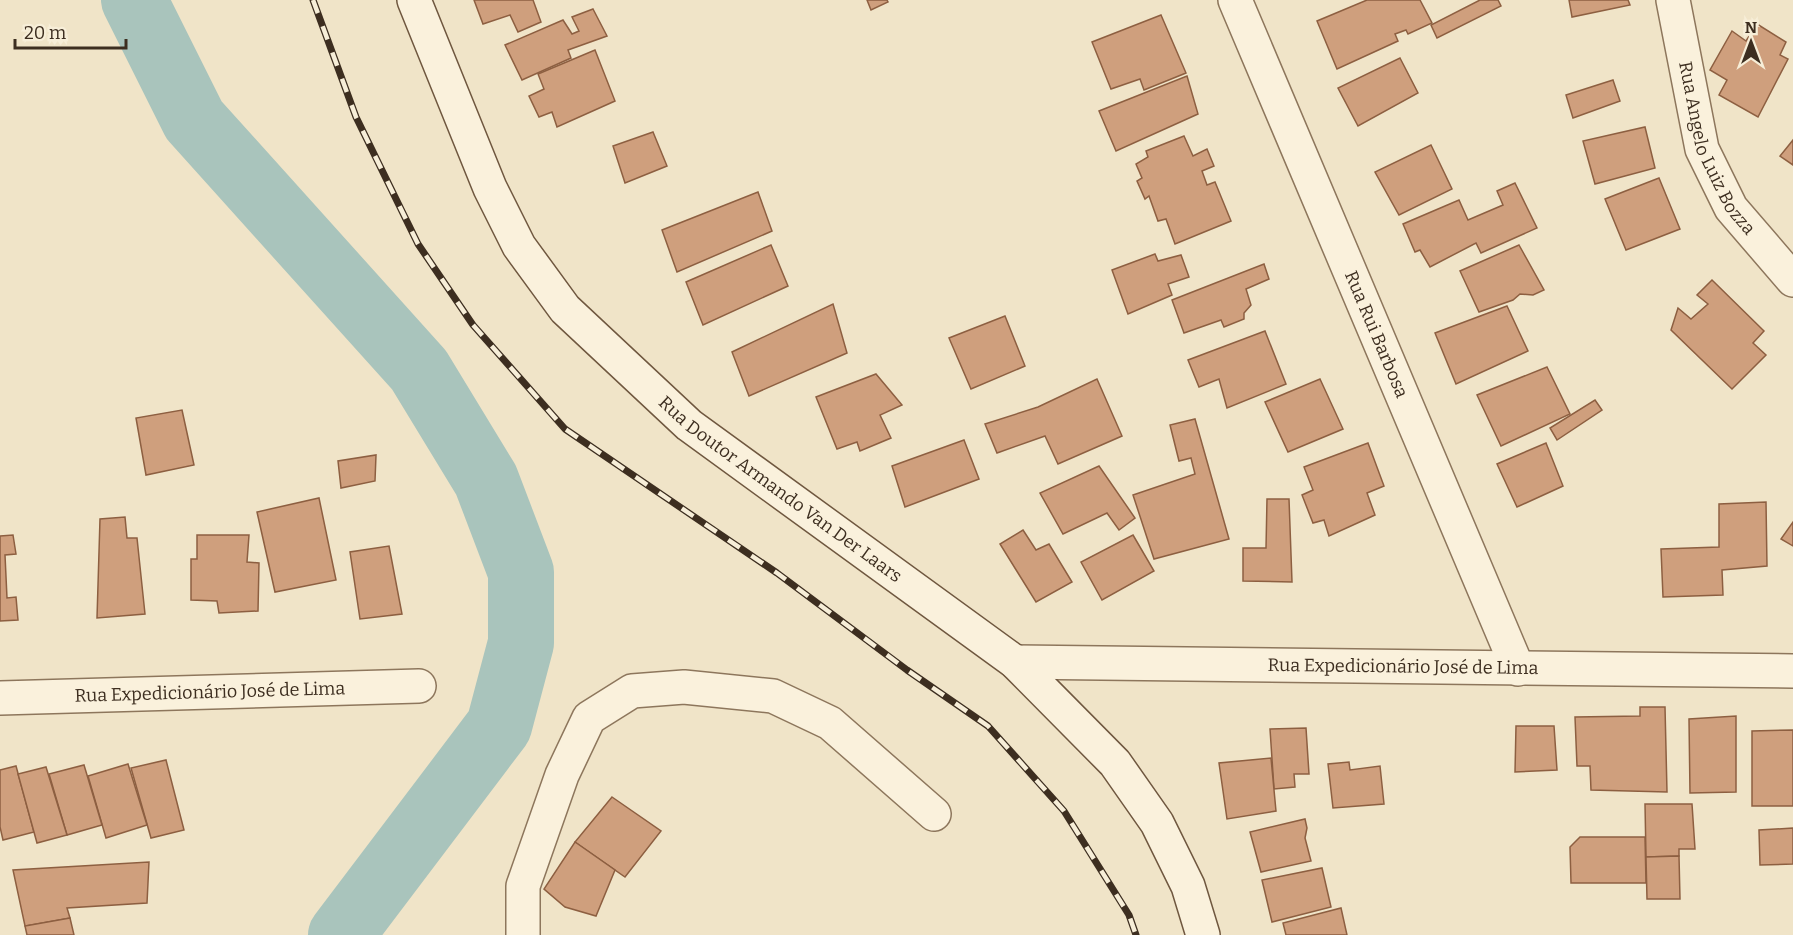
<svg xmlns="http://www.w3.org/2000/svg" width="1793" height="935" viewBox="0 0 1793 935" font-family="Bitter,serif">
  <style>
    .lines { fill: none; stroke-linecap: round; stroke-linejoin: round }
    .river { stroke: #a9c4bc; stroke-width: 66 }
    .building { fill: #cf9f7d; stroke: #8d5f41; stroke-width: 1.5 }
    .minor-casing { stroke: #8d765c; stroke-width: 36 }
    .secondary-casing { stroke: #6f573f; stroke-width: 36 }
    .minor { stroke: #faf1dc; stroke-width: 33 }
    .secondary { stroke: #faf1dc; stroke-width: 33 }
    .rail-casing { stroke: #3d2e20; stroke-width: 7 }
    .rail { stroke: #f7eed8; stroke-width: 4.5; stroke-dasharray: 14; stroke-linecap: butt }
    .labels { text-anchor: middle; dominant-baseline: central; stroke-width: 4.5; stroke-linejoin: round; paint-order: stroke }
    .street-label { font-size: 18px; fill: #3d2e20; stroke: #f7eed8 }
  </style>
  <rect width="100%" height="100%" fill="#f0e4c8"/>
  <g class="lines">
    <path class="river" d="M134,0l60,120 225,250 67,110 35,92v71l-22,83 -158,209"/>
  </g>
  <g class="building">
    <path d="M474,0h59l8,22 -23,10 -8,-17 -27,9z"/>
    <path d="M867,0h20l1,2 -17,8z"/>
    <path d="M1367,0h53l12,23 -24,11 -2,-4 -11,4 3,7 -61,28 -20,-48z"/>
    <path d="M1480,0h18l3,6 -64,32 -6,-13z"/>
    <path d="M1569,0h59l2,5 -58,12z"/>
    <path d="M593,9l14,27 -39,14 3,8 -49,22 -17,-35 58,-25 9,14 7,-3 -7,-14z"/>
    <path d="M1161,15l25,58 -42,17 -4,-11 -29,10 -19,-47z"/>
    <path d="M1757,24l29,18 -6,13 8,4 -30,58 -39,-22 8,-15 -17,-10 22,-39 14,10z"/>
    <path d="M595,50l20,51 -58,26 -5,-15 -13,5 -10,-21 15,-7 -6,-15z"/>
    <path d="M1400,58l18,35 -60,33 -20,-38z"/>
    <path d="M1187,76l11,38 -82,37 -17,-40z"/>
    <path d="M1613,80l7,21 -47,17 -7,-23z"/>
    <path d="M1645,127l10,41 -60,16 -12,-43z"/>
    <path d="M653,132l14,34 -42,17 -12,-37z"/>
    <path d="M1184,136l9,20 14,-7 7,17 -12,5 5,14 8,-3 16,39 -56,23 -9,-25 -8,2 -9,-25 -4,3 -8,-18 5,-3 -6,-14 12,-7 -2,-6z"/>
    <path d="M1793,140v25l-13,-9z"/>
    <path d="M1431,145l21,44 -53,26 -24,-43z"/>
    <path d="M1659,178l21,51 -54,21 -21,-51z"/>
    <path d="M1515,183l22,45 -56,25 -5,-10 -46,24 -10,-17 -5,2 -12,-28 56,-24 9,20 35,-15 -6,-14z"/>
    <path d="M758,192l14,39 -95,41 -15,-42z"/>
    <path d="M771,245l17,41 -85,39 -17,-43z"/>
    <path d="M1519,245l25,45 -11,5 -13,-1 -7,6 -34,12 -19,-41z"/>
    <path d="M1155,254l3,7 23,-6 8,22 -21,7 4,11 -44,19 -16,-44z"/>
    <path d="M1264,264l5,15 -23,10 5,16 -7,8v6l-20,8 -3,-7 -37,13 -12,-33z"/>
    <path d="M1712,280l52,51 -11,12 13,12 -34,34 -61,-59 7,-22 13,11 17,-15 -11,-9z"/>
    <path d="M833,304l14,49 -98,43 -17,-44z"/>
    <path d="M1507,306l21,45 -72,33 -21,-51z"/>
    <path d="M1005,316l20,50 -54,23 -22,-51z"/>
    <path d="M1265,331l21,53 -59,24 -8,-29 -20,8 -11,-27z"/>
    <path d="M1547,367l23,47 -69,32 -24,-51z"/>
    <path d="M876,374l26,31 -22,10 11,23 -31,13 -3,-9 -20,7 -21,-52z"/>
    <path d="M1097,379l25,57 -64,28 -13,-28 -48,17 -12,-29 53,-17z"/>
    <path d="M1320,379l23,50 -55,23 -23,-50z"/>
    <path d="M1595,400l7,10 -45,30 -7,-12z"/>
    <path d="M182,410l12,55 -48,10 -10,-57z"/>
    <path d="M1195,419l34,120 -75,20 -21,-64 62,-21 -4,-16 -12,3 -9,-36z"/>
    <path d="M964,440l15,39 -74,28 -13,-41z"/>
    <path d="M1368,443l16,43 -17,7 8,22 -46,21 -5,-16 -11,3 -11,-28 11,-5 -9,-23z"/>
    <path d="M1546,443l17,43 -46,21 -20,-43z"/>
    <path d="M376,455l-1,26 -34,7 -3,-27z"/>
    <path d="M1099,466l36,52 -16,12 -12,-17 -44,21 -23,-41z"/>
    <path d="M319,498l17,82 -61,12 -18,-80z"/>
    <path d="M1267,499h22l3,83 -49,-1v-33h23z"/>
    <path d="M1766,502l1,64 -45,4 1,25 -60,2 -2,-48 58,-2v-43z"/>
    <path d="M125,517l2,21h10l8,76 -48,4 3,-99z"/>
    <path d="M1793,522v24l-12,-7z"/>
    <path d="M1023,530l13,20 13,-6 23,38 -36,20 -36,-58z"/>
    <path d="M13,535l3,19 -11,1 2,43 9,-1 2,23 -18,1v-85z"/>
    <path d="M197,535h52l-2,27 12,1 -1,48 -39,2 -2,-12 -26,-1v-41h6z"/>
    <path d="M1133,535l21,36 -52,29 -21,-38z"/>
    <path d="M389,546l13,68 -42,5 -10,-67z"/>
    <path d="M1640,707h25l2,85 -76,-2 -1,-24h-13l-2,-49 65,-1z"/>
    <path d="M1736,716v76l-46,1 -1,-74z"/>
    <path d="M1516,726h38l3,44 -42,2z"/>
    <path d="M1306,728l3,46h-15l1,13 -21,2 -4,-60z"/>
    <path d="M1793,730v76h-41v-75z"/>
    <path d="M1271,758l5,53 -49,8 -8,-56z"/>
    <path d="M166,760l18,70 -33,8 -20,-70z"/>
    <path d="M1349,762l1,8 30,-4 4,38 -51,4 -5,-44z"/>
    <path d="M128,764l19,61 -41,13 -18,-62z"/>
    <path d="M84,765l18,60 -35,10 -18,-61z"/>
    <path d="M16,766l18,66 -31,8 -3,-13v-57z"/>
    <path d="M46,767l21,68 -30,8 -19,-69z"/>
    <path d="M612,797l49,34 -36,46 -50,-35z"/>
    <path d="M1645,804h47l3,45h-16v7l-33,1z"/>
    <path d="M1305,819l2,9 -2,10 6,23 -50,11 -11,-40z"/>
    <path d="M1793,828v36l-33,1 -1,-35z"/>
    <path d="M1580,837h65l1,46h-75l-1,-36z"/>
    <path d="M575,842l40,28 -19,46 -31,-9 -21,-18z"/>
    <path d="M1679,856l1,43h-33l-1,-42z"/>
    <path d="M149,862l-2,41 -80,5 3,10 -45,8 -12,-56z"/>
    <path d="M1322,868l9,39 -59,15 -10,-42z"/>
    <path d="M1341,908l6,27h-61l-3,-12z"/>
    <path d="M70,918l4,17h-47l-2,-9z"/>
  </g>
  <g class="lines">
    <defs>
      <g id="minor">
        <path id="s1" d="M1235,0l283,669"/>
        <path id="s2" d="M1673,0l29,149 29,59 62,72"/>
        <path id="s3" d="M1015,662l778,9"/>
        <path id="s4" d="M0,698l419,-12"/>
        <path d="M523,935v-49l39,-111 27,-57 43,-27 52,-4 89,9 57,27 104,91"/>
      </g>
      <g id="secondary">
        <path id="s5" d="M414,0l76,188 29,58 46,63 124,116 326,237 100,101 42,60 31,63 15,49"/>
      </g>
    </defs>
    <use href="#minor" class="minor-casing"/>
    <use href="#secondary" class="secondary-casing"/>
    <use href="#minor" class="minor"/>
    <use href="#secondary" class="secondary"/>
    <defs>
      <path id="rail" d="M313,0l43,117 62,127 55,81 92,104 212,144 130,97 81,56 76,85 65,104 7,20"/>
    </defs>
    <use href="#rail" class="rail-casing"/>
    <use href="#rail" class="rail"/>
  </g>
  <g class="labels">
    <g class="street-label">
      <text stroke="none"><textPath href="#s2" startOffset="156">Rua Angelo Luiz Bozza</textPath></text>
      <text stroke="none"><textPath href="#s1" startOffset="363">Rua Rui Barbosa</textPath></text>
      <text stroke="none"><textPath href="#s5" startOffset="627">Rua Doutor Armando Van Der Laars</textPath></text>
      <text stroke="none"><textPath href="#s3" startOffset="388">Rua Expedicionário José de Lima</textPath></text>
      <text stroke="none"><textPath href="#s4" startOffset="210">Rua Expedicionário José de Lima</textPath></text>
    </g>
  </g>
  <g transform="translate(1751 42)" stroke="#f7eed8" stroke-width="4.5" paint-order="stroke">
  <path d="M0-4.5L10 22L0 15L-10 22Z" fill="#3d2e20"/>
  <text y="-9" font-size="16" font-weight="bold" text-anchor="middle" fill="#3d2e20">N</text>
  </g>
  <path d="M15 39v9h111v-9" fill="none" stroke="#3d2e20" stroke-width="3"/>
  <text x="24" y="39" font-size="18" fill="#3d2e20" stroke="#f7eed8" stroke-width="4.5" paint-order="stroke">20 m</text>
</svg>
